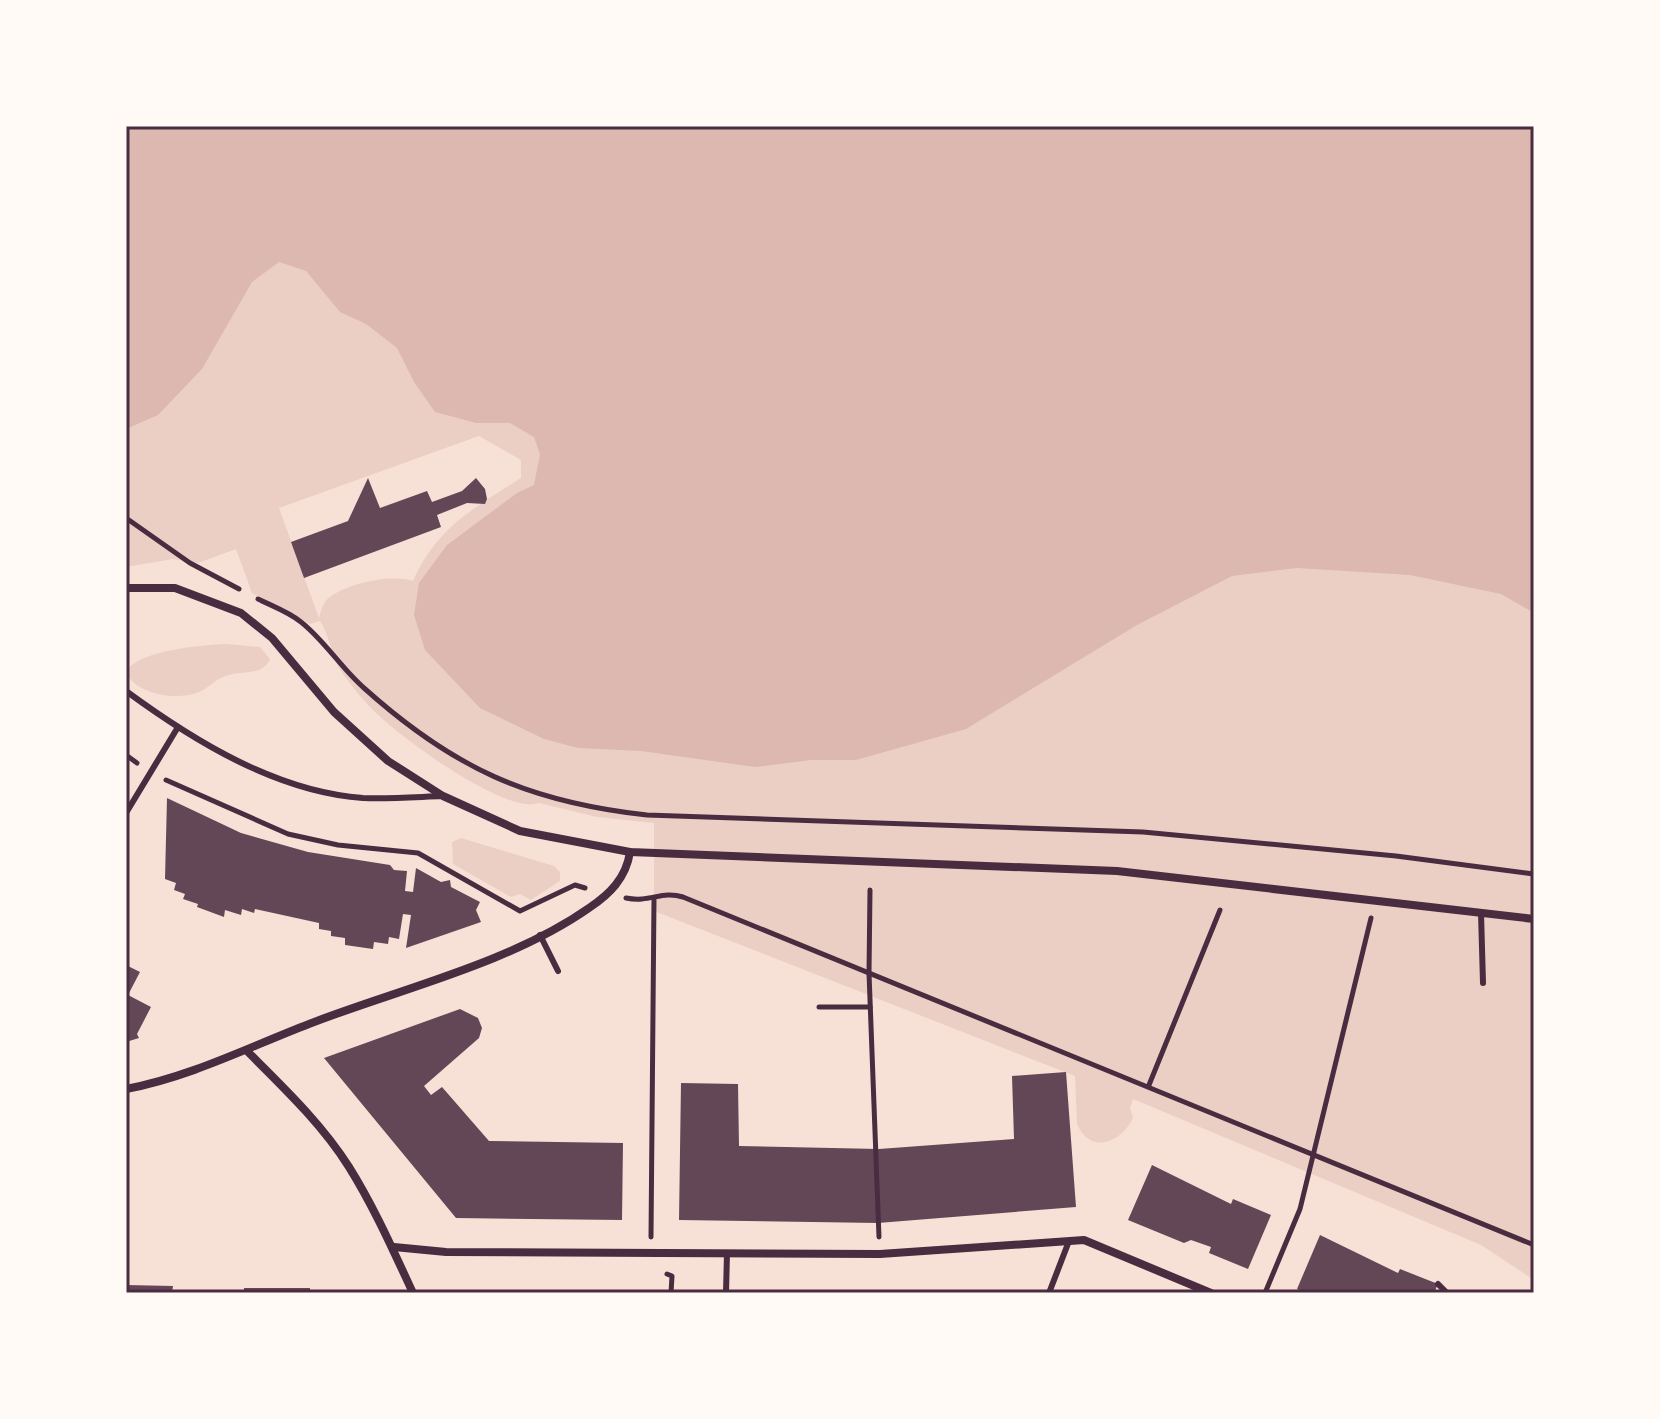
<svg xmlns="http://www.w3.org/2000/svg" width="1660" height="1419" viewBox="0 0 1660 1419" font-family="Ubuntu,sans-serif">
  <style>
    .green { fill: #ebcfc5; fill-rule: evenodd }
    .water { fill: #dcb8b0 }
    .building { fill: #644757 }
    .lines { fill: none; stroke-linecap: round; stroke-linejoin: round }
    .path { stroke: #4a2c40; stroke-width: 5 }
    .service { stroke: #4a2c40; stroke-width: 6 }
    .minor { stroke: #4a2c40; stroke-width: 8 }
    .neatline { fill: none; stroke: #4a2c40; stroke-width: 3 }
  </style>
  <rect width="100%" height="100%" fill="#f7e1d7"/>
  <g class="green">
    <path d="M126,126h1408v1154l-53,-35 -348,-146 -3,9 3,10c-12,25 -43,37 -56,6l-2,-48 -421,-165v-88l-57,-6 -58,-14c-33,13 -142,-68 -167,-94 -10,-10 -22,-25 -31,-38 -10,-15 -11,-35 -21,-50l-10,3 -58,-31 -16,-44 -38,14 -25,-4 -47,8zM479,436l42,24v18c-47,30 -84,49 -108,103 -22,-7 -64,2 -83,16 -8,6 -9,14 -11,21l-40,-110z"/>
    <path d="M227,644l33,3 10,12c-8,18 -29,11 -44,17 -11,3 -17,12 -27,16 -20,9 -64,3 -73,-20 12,-22 76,-27 101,-28z"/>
    <path d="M461,838l93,28 6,6v9l-29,19 -11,-6 -9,3 -58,-33 -1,-22z"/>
  </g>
  <path class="water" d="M126,126h1408v487l-33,-19 -91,-19 -113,-7 -65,8 -95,49 -171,104 -110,31h-45l-56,7 -114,-16 -63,-3 -34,-9 -64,-31 -55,-58 -11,-35 5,-32 28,-38 70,-52 17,-8 6,-31 -6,-17 -24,-14h-34l-41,-11 -21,-30 -17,-34 -31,-24 -26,-12 -34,-41 -27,-9 -27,20 -50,87 -44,46 -32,14z"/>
  <g class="building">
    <path d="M368,478l12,30 47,-17 5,11 30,-11 14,-13 9,11 2,10 -2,5 -18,-1 -30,12 4,12 -137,51 -13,-36 57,-21z"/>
    <path d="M167,798l74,35 67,19 82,13 4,5 13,1 -2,20 8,1 3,-24 25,14 9,-2 1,7 29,15 -4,8 5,12 -75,26 5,-33 -8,-1 -4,25 -10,-2 -1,7 -14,-2 -1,7 -28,-4v-7l-14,-2v-5l-12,-2v-6l-64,-14 -1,4 -12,-4 -1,6 -16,-5 -1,7 -27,-10 1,-3 -15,-5 2,-5 -11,-4 2,-7 -11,-4z"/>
    <path d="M126,965l14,7 -12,23 23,12 -14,27 2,4 -13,4z"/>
    <path d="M460,1009l18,9 4,10 -3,10 -55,48 7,9 11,-8 47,54 134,2 -1,77 -166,-2 -132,-160z"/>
    <path d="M1066,1072l10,135 -198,16 -199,-3 2,-137 57,1 1,62 140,3 135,-10 -2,-63z"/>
    <path d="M1152,1165l79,39 2,-5 38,16 -23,54 -39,-16 2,-6 -20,-7 -7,3 -56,-23z"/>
    <path d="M1320,1235l78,38 2,-4 38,15 -4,9h-129l-8,-4z"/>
    <path d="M126,1285l47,1 -1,7h-46z"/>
    <rect x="244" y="1288" width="66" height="5"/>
  </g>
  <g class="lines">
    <g class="path">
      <path d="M126,518l64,45 49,26"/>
      <path d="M258,599c14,7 31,13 43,23 24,19 40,46 63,66 89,80 164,114 283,127l496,17 253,24 138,18"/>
      <path d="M126,755l11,8"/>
      <path d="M166,780l122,54 50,11 80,8 102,58 55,-26 10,3"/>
      <path d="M870,890l-1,83 10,264"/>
      <path d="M626,898c25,5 35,-8 57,-1l851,348"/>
      <path d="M819,1007h51"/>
      <path d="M1149,1085l71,-175"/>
      <path d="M651,1237l3,-339"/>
      <path d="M667,1274l5,2 -1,17"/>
      <path d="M1265,1293l35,-84 71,-291"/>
    </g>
    <g class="service">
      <path d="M126,691c68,50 151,101 237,107 27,1 53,-1 80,-2"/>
      <path d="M126,813l52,-86"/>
      <path d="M1481,913l2,70"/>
      <path d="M540,935l18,36"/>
      <path d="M1438,1284l9,9"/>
      <path d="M726,1293l1,-40"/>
      <path d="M1049,1293l20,-52"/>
    </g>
    <g class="minor">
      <path d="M126,588h49l66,25 31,25 62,74 54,49 55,35 77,35 110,21 487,19 417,48"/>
      <path d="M247,1051c36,36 75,73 102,116 25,40 44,83 64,126"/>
      <path d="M126,1089c64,-12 123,-42 183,-65 90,-35 200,-60 280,-116 21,-14 37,-30 41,-56"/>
      <path d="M394,1247l52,5 434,2 204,-14 127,53"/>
    </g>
  </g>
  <rect width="1660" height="1419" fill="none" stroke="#fffaf5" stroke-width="256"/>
  <rect x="128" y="128" width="1404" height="1163" class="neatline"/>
</svg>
